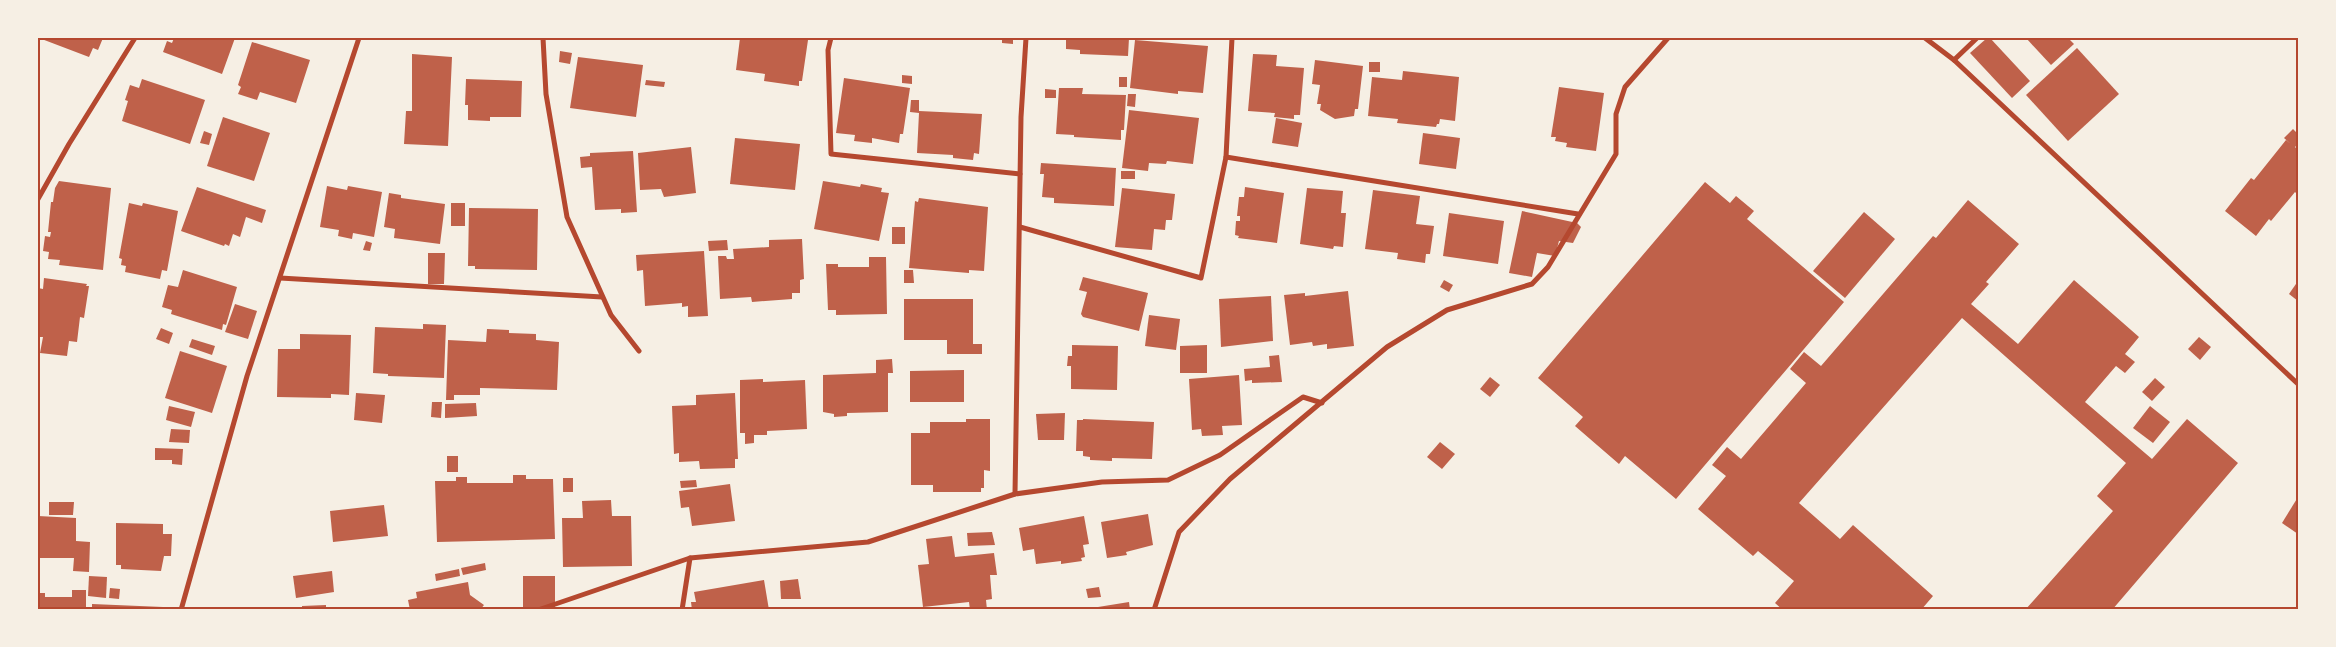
<svg xmlns="http://www.w3.org/2000/svg" width="2336" height="647" viewBox="0 0 2336 647" font-family="'Fira Sans',sans-serif">
  <style>
    .building { fill: #bf614a }
    .lines { fill: none; stroke-linecap: round; stroke-linejoin: round }
    .minor { stroke: #b5482f; stroke-width: 5 }
    .neatline { fill: none; stroke: #b5482f; stroke-width: 2 }
  </style>
  <rect width="100%" height="100%" fill="#f6efe4"/>
  <g class="building">
    <path d="M39,38h64l-5,12 -5,-2 -4,9z"/>
    <path d="M174,38h61l-13,36 -59,-22 4,-11 5,2z"/>
    <path d="M740,38h51l17,2 -6,41h-3v5l-35,-5 1,-7 -29,-4z"/>
    <path d="M1002,38h11v6l-11,-1z"/>
    <path d="M1066,38h63l-1,18 -48,-2v-4l-14,-1z"/>
    <path d="M1987,38h3l40,43 -18,17 -42,-45z"/>
    <path d="M2026,38h42l6,6 -23,21z"/>
    <path d="M1135,40l73,6 -5,47 -25,-2v3l-48,-6z"/>
    <path d="M252,42l58,18 -14,43 -36,-11 -3,8 -19,-6 3,-7 -3,-2z"/>
    <path d="M2077,48l42,46 -51,47 -42,-46z"/>
    <path d="M560,51l12,2 -2,11 -11,-2z"/>
    <path d="M412,54l40,3 -4,89 -44,-2 2,-33h6z"/>
    <path d="M1253,54l24,1 -1,11 28,2 -4,47h-6v4l-20,-2 1,-4 -27,-2z"/>
    <path d="M578,57l65,8 -7,52 -66,-9z"/>
    <path d="M1315,60l48,6 -5,43h-3l-1,7 -19,3 -15,-9 1,-6h-4l3,-19 -8,-1z"/>
    <rect x="1369" y="62" width="11" height="10"/>
    <path d="M1403,71l56,6 -4,44 -15,-2 -1,5h-2l-1,3 -39,-4 1,-4 -30,-3 4,-39 30,3z"/>
    <path d="M902,75l10,1v8l-10,-1z"/>
    <rect x="1119" y="77" width="8" height="10"/>
    <path d="M844,78l66,10 -7,46h-3l-1,9 -27,-5v5l-18,-2 1,-6 -19,-2z"/>
    <path d="M142,79l63,21 -15,44 -68,-23 6,-20 -3,-1 5,-15 9,3z"/>
    <path d="M466,79l56,2 -1,36h-31v4l-22,-1v-15h-3z"/>
    <path d="M646,80l19,2 -1,5 -19,-2z"/>
    <path d="M1559,87l45,6 -8,58 -30,-4 1,-4 -12,-2 1,-4h-5z"/>
    <path d="M1059,88h24l-1,6 44,1 -2,35h-3v10l-47,-3v-2l-18,-1z"/>
    <path d="M1045,89l11,1v8h-11z"/>
    <path d="M1128,94h8l-1,13 -8,-1z"/>
    <path d="M911,100h8v11l63,3 -3,40 -5,-1 -1,7 -20,-2v-3l-36,-2 2,-40 -9,-1z"/>
    <path d="M1129,110l70,8 -6,46 -26,-3 -1,3 -17,-1 -1,8 -26,-3z"/>
    <path d="M223,117l47,16 -16,48 -47,-15z"/>
    <path d="M1276,118l26,5 -4,24 -26,-4z"/>
    <path d="M2293,129l5,5v10l-3,3 3,3v45l-3,-3 -24,29 -2,-2 -13,17 -31,-25 26,-33 3,2 32,-40 5,4 -7,-6z"/>
    <path d="M204,131l8,3 -3,11 -9,-2z"/>
    <path d="M1423,133l37,5 -4,31 -37,-5z"/>
    <path d="M735,138l65,6 -5,46 -65,-6z"/>
    <path d="M691,147l5,46 -32,4 -3,-8 -21,1 -2,-37z"/>
    <path d="M633,151l4,61 -16,1v-4l-26,1 -3,-43 -11,1 -1,-11 10,-1v-3z"/>
    <path d="M1041,163l75,5 -2,38 -60,-3v-5l-12,-1 2,-23h-4z"/>
    <rect x="1121" y="171" width="14" height="8"/>
    <path d="M59,181l52,7 -8,82 -44,-5 1,-5 -12,-1 1,-7 -6,-1 2,-15 5,1 1,-5h-3l3,-30h2l2,-14z"/>
    <path d="M823,181l37,6 1,-3 21,4 -1,4 8,1 -10,48 -65,-12z"/>
    <path d="M1705,182l25,21 6,-7 18,15 -7,8 97,83 -168,197 -51,-43 -6,8 -44,-38 8,-9 -45,-39z"/>
    <path d="M327,186l20,4 1,-4 34,6 -8,45 -21,-4 -1,6 -14,-3 1,-6 -19,-3z"/>
    <path d="M197,187l69,23 -4,13 -16,-6 -6,20 -7,-3 -4,12 -4,-2 -1,2 -43,-15z"/>
    <path d="M1245,187l39,6 -7,50 -39,-5 1,-2 -4,-1 1,-14h4v-5h-3l2,-19h5z"/>
    <path d="M1122,188l53,6 -3,26h-6l-1,10 -11,-1 -2,21 -37,-3z"/>
    <path d="M1307,188l36,3 -2,22h5l-3,34 -9,-1 -1,3 -33,-5z"/>
    <path d="M1373,190l47,6 -4,28 18,2 -4,28h-4l-1,9 -28,-4 1,-6 -33,-4z"/>
    <path d="M389,193l12,2v3l44,6 -5,40 -46,-6 1,-9 -11,-2z"/>
    <path d="M919,198l69,9 -4,64 -15,-1v3l-60,-5 6,-67 3,1z"/>
    <path d="M1968,200l51,44 -33,38 3,2 -18,20 47,40 56,-64 65,57 -14,17 10,8 -10,11 -9,-7 -31,36 67,57 35,-40 51,44 -126,147h-87l88,-99 -16,-15 29,-33 -164,-145 -163,185 41,36 13,-14 80,71 -12,14h-138l-8,-7 19,-22 -36,-30 -5,5 -55,-47 28,-33 -14,-11 15,-18 14,12 65,-76 -16,-14 14,-17 17,14 112,-130 3,2z"/>
    <path d="M129,203l13,3 1,-3 35,8 -11,60 -5,-1 -2,9 -35,-7 1,-6 -5,-1 1,-6 -3,-1z"/>
    <rect x="451" y="203" width="14" height="23"/>
    <path d="M469,208l69,1 -1,61 -62,-1v-3h-7z"/>
    <path d="M1522,211l55,12 4,4 -8,16 -14,-2 -4,15 -18,-3 -5,24 -23,-4z"/>
    <path d="M1864,212l31,27 -50,59 -32,-27z"/>
    <path d="M1449,213l55,8 -6,43 -55,-8z"/>
    <rect x="892" y="227" width="13" height="17"/>
    <path d="M802,239l2,40 -4,1v13h-8v6l-40,3 -1,-5 -31,2 -2,-43h8l1,3h7l-1,-10 36,-2v-7z"/>
    <path d="M727,240l1,10 -19,1 -1,-10z"/>
    <path d="M366,241l6,2 -2,8 -7,-1z"/>
    <path d="M704,251l4,65 -20,1v-11l-6,1v-4l-37,3 -2,-36 -6,1 -1,-16z"/>
    <path d="M428,253h17l-1,31h-16z"/>
    <path d="M869,257h17l1,57 -51,1v-5h-8l-2,-46h12v3h31z"/>
    <path d="M183,270l54,17 -11,38 -3,-1 -1,6 -51,-16 1,-4 -10,-3 6,-22 10,2z"/>
    <path d="M904,270h9l1,13h-10z"/>
    <path d="M1083,277l65,16 -9,38 -56,-14 -2,-3 6,-22 -8,-2z"/>
    <path d="M44,278l43,6 -1,2h3l-5,32 -4,-1 -3,25 -8,-1 -2,15 -27,-3 3,-16h-5v-49l5,1z"/>
    <path d="M1444,280l9,5 -4,7 -9,-5z"/>
    <path d="M2298,281v20l-9,-7z"/>
    <path d="M1348,291l6,55 -27,3v-5l-14,2 -1,-4 -22,3 -6,-50 21,-2v3z"/>
    <path d="M1271,296l2,45 -52,6 -2,-48z"/>
    <path d="M904,299h69v45h9v10h-35v-14h-43z"/>
    <path d="M235,304l22,7 -9,28 -23,-7z"/>
    <path d="M1149,315l31,4 -4,31 -31,-4z"/>
    <path d="M423,324l23,1 -2,53 -56,-2v-2l-15,-1 2,-46 48,2z"/>
    <path d="M161,328l12,5 -4,11 -13,-5z"/>
    <path d="M487,329l22,1v3l27,1v6l23,2 -2,48 -77,-2v7h-26v5h-8l2,-60 38,2z"/>
    <path d="M300,334l51,1 -2,60 -18,-1v4l-54,-1 1,-48h22z"/>
    <path d="M2199,337l12,10 -11,13 -12,-11z"/>
    <path d="M192,339l23,7 -3,9 -23,-8z"/>
    <path d="M1072,345l46,1 -1,44 -46,-1v-23h-4l1,-10h4z"/>
    <path d="M1207,345v28h-27v-27z"/>
    <path d="M180,351l47,15 -15,47 -47,-15z"/>
    <path d="M1279,355l3,27 -30,1v-3l-7,1 -1,-12 26,-2 -1,-11z"/>
    <path d="M892,359l1,14h-5v39l-41,1v3l-13,1v-3l-11,-2v-37l53,-2v-13z"/>
    <path d="M964,370v32h-54v-31z"/>
    <path d="M1239,375l3,50 -20,1 1,9 -21,1 -1,-7 -9,1 -3,-51z"/>
    <path d="M1490,377l10,8 -10,12 -10,-8z"/>
    <path d="M2155,378l10,9 -13,14 -10,-9z"/>
    <path d="M763,379v3l42,-2 2,49 -40,2v4h-13v8l-9,1v-11h-5v-53z"/>
    <path d="M356,393l29,2 -3,28 -28,-3z"/>
    <path d="M735,393l3,66h-3v9l-35,1 -1,-8 -20,1v-9l-5,1 -2,-48 24,-1v-10z"/>
    <path d="M432,402h10l-1,16 -10,-1z"/>
    <path d="M476,403l1,13 -32,2v-14z"/>
    <path d="M169,406l26,6 -4,15 -25,-7z"/>
    <path d="M2150,406l20,16 -17,21 -20,-15z"/>
    <path d="M1065,413l-1,27h-26l-2,-26z"/>
    <path d="M966,419h24v52l-6,-1v18h-3v4h-48v-7h-22v-52h19v-11h36z"/>
    <path d="M1083,419l71,3 -2,37 -40,-1v3l-22,-1v-3l-7,-1v-5h-7l1,-31h6z"/>
    <path d="M171,429l19,1 -1,13 -20,-1z"/>
    <path d="M1440,442l15,12 -13,15 -15,-12z"/>
    <path d="M155,448l28,1 -1,16 -10,-1v-4h-17z"/>
    <rect x="447" y="456" width="11" height="16"/>
    <path d="M513,475h13v4h27l2,60 -118,3 -2,-61h21v-4h11v6h46z"/>
    <rect x="563" y="478" width="10" height="14"/>
    <path d="M696,480l1,7 -16,1 -1,-7z"/>
    <path d="M38,482h1l1,14h-2z"/>
    <path d="M730,484l5,37 -43,5 -3,-19 -8,1 -2,-17z"/>
    <path d="M2298,497v37l-16,-11z"/>
    <path d="M611,500l1,16h19l1,50 -69,1 -1,-49h21l-1,-17z"/>
    <path d="M49,502h25l-1,13h-24z"/>
    <path d="M384,505l4,31 -55,6 -3,-31z"/>
    <path d="M1148,514l5,31 -27,7 1,3 -20,3 -6,-36z"/>
    <path d="M38,516l38,2v23l14,1 -1,30 -16,-1 1,-13h-36z"/>
    <path d="M1084,516l5,28 -6,1 2,12 -4,1 1,3 -21,3v-3l-25,3 -2,-15 -11,2 -4,-23z"/>
    <path d="M116,523l47,1v10h9l-1,22h-7l-3,15 -40,-2v-4h-5z"/>
    <path d="M992,532l3,13 -27,1 -1,-13z"/>
    <path d="M952,536l3,21 39,-4 3,22h-7l2,24 -6,1 1,10h-17l-1,-8 -46,5 -5,-42 11,-1 -3,-25z"/>
    <path d="M485,563l1,7 -23,5 -2,-7z"/>
    <path d="M459,569l1,7 -24,5 -1,-7z"/>
    <path d="M332,571l2,21 -38,6 -3,-22z"/>
    <path d="M89,576l18,1 -1,21 -18,-2z"/>
    <rect x="523" y="576" width="32" height="32"/>
    <path d="M798,579l3,20h-20l-1,-18z"/>
    <path d="M764,580l5,30h-77l-1,-8h5l-2,-10z"/>
    <path d="M468,582l2,13 14,10 -4,5h-70l-2,-10 9,-2 -1,-6z"/>
    <path d="M1099,587l2,10 -13,1 -2,-9z"/>
    <path d="M110,588l10,1 -1,10 -10,-1z"/>
    <path d="M72,590h14v20h-48v-17h7v4h27z"/>
    <path d="M1129,602l1,8h-31l-1,-3z"/>
    <path d="M92,604l71,3v3h-71z"/>
    <path d="M326,605v5h-24v-4z"/>
  </g>
  <g class="lines">
    <g class="minor">
      <path d="M543,38l3,56 21,123 44,98 28,36"/>
      <path d="M831,38l-3,12 3,104 189,20"/>
      <path d="M1925,38l29,22 344,324"/>
      <path d="M1954,60l23,-22"/>
      <path d="M1226,157l352,57"/>
      <path d="M38,199l31,-55 66,-106"/>
      <path d="M1020,227l181,51 25,-121 6,-119"/>
      <path d="M280,278l322,19"/>
      <path d="M1015,494l6,-377 5,-79"/>
      <path d="M181,610l66,-234 112,-338"/>
      <path d="M538,610l152,-52 178,-16 147,-48 87,-12 66,-2 52,-25 83,-58 19,6"/>
      <path d="M682,610l8,-52"/>
      <path d="M1154,610l25,-78 51,-53 157,-132 60,-37 85,-26 16,-17 68,-113v-40l9,-27 43,-49"/>
    </g>
  </g>
  <rect width="2336" height="647" fill="none" stroke="#f6efe4" stroke-width="78"/>
  <rect x="39" y="39" width="2258" height="569" class="neatline"/>
</svg>
